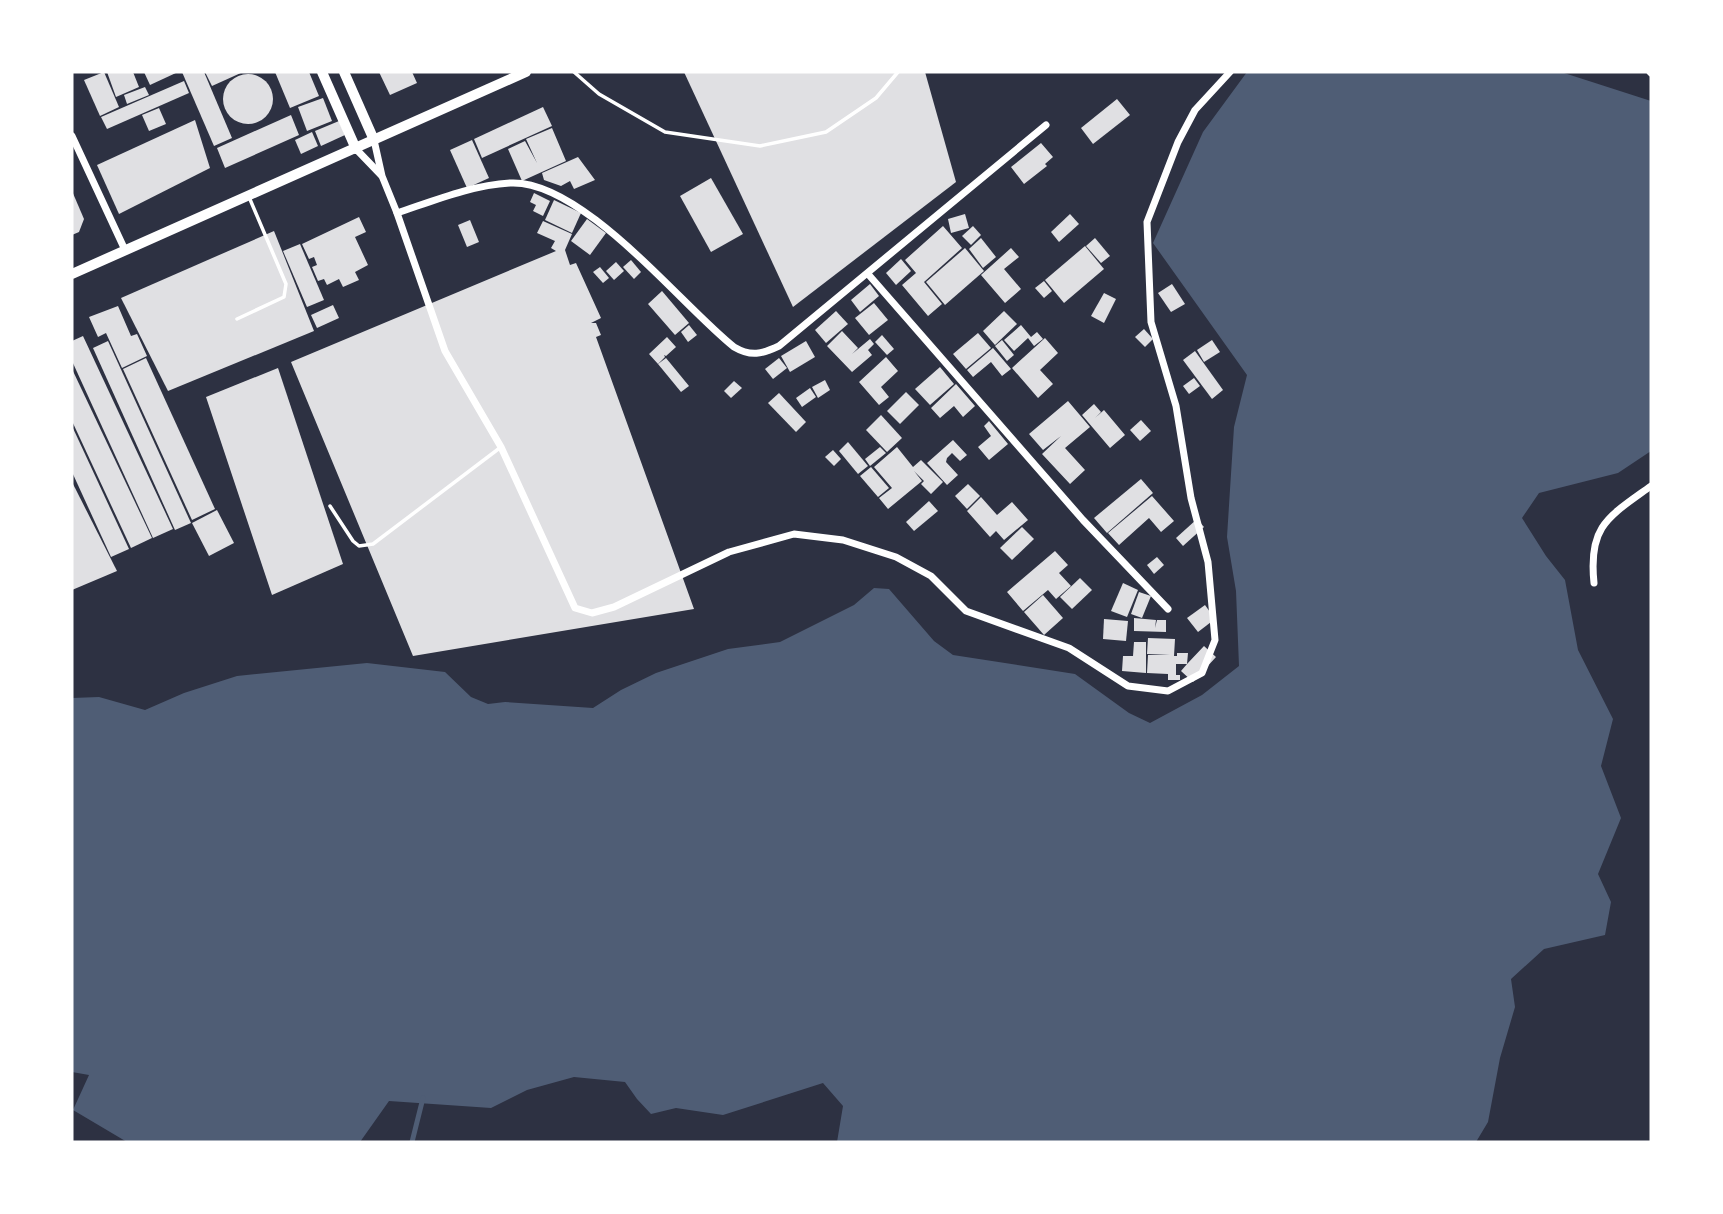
<svg xmlns="http://www.w3.org/2000/svg" width="1723" height="1214" viewBox="0 0 1723 1214" font-family="'Open Sans',sans-serif">
  <style>
    .water { fill: #4f5d75 }
    .lines { fill: none; stroke-linecap: round; stroke-linejoin: round }
    .stream { stroke: #4f5d75; stroke-width: 5 }
    .building { fill: #e0e0e3 }
    .service { stroke: #fff; stroke-width: 3.5 }
    .minor { stroke: #fff; stroke-width: 7 }
    .tertiary { stroke: #fff; stroke-width: 10 }
    .secondary { stroke: #fff; stroke-width: 10 }
  </style>
  <rect width="100%" height="100%" fill="#2d3142"/>
  <path class="water" d="M1247,72h314l90,29v350l-33,22 -79,20 -17,25 24,38 19,24 13,70 35,69 -12,47 20,52 -23,56 13,28 -6,33 -61,14 -33,30 4,28 -15,51 -12,64 -12,20h-639l6,-36 -20,-23 -100,32 -47,-7 -25,6 -14,-15 -12,-17 -51,-5 -47,13 -36,18 -102,-7 -29,41h-233l-54,-32 16,-35 -17,-3v-374l27,-1 46,13 39,-17 53,-17 130,-13 78,9 26,25 17,7 17,-2 88,6 28,-18 35,-17 72,-24 52,-7 74,-37 20,-17 15,1 45,52 19,14 122,19 54,39 21,10 52,-28 37,-29 -3,-75 -9,-54 7,-110 13,-52 -94,-132 50,-111z"/>
  <g class="lines">
    <path class="stream" d="M412,1142l11,-44"/>
  </g>
  <g class="building">
    <path d="M104,72l15,35 -19,9 -16,-36z"/>
    <path d="M107,72h26l6,15 -23,10z"/>
    <path d="M144,72h34l-28,13z"/>
    <path d="M182,72h22l28,66 -18,8z"/>
    <path d="M205,72h38l-31,14z"/>
    <path d="M275,72h34l10,24 -29,12z"/>
    <path d="M379,72h33l5,11 -27,12z"/>
    <path d="M684,72h241l31,110 -163,125z"/>
    <circle cx="248" cy="99" r="25"/>
    <path d="M184,81l5,12 -82,36 -6,-12z"/>
    <path d="M145,87l4,8 -22,9 -3,-9z"/>
    <path d="M323,98l9,23 -25,10 -9,-24z"/>
    <path d="M1117,99l13,16 -37,29 -12,-16z"/>
    <path d="M543,107l9,19 -70,32 -8,-19z"/>
    <path d="M159,108l7,16 -17,7 -7,-16z"/>
    <path d="M291,115l8,20 -74,33 -8,-20z"/>
    <path d="M195,120l15,48 -91,46 -22,-49z"/>
    <path d="M339,121l6,14 -24,11 -6,-15z"/>
    <path d="M552,128l14,33 -44,20 -14,-32 17,-8 12,22 -11,-24z"/>
    <path d="M312,132l6,14 -17,8 -6,-14z"/>
    <path d="M472,140l17,38 -22,10 -17,-38z"/>
    <path d="M1041,143l12,14 -8,7 2,2 -23,18 -13,-17z"/>
    <path d="M578,157l17,23 -21,9 -4,-8 -9,5 -17,-6 -2,-7z"/>
    <path d="M711,178l32,56 -32,18 -31,-56z"/>
    <path d="M72,191l12,28 -5,13 -7,3z"/>
    <path d="M534,193l16,8 -7,15 -10,-5 3,-6 -6,-3z"/>
    <path d="M554,200l27,13 -9,20 -27,-13z"/>
    <path d="M965,214l4,14 -18,5 -3,-14z"/>
    <path d="M1070,214l9,10 -20,18 -8,-10z"/>
    <path d="M359,217l7,15 -11,5 13,28 -13,7 4,8 -16,7 -4,-8 -12,6 -3,-6 -6,2 -6,-14 5,-2 -3,-8 -5,2 -7,-15z"/>
    <path d="M587,219l19,14 -16,22 -19,-14z"/>
    <path d="M470,220l9,22 -12,5 -9,-22z"/>
    <path d="M543,221l29,13 -7,16 5,15 6,-2 25,55 -10,5h5l5,12 -5,2 98,272 -281,47 -122,-294 265,-111 -5,-3 4,-7 -18,-8z"/>
    <path d="M943,226l19,22 -38,34 18,22 -14,12 -26,-31 14,-12 -11,-13z"/>
    <path d="M973,226l8,9 -10,10 -9,-9z"/>
    <path d="M274,231l40,100 -146,60 -47,-93z"/>
    <path d="M981,238l15,19 -13,11 -14,-19z"/>
    <path d="M1095,238l15,18 -9,7 -15,-17z"/>
    <path d="M300,244l24,56 -17,7 -24,-56z"/>
    <path d="M1085,246l19,23 -40,34 -19,-23z"/>
    <path d="M965,248l19,23 -39,34 -19,-23z"/>
    <path d="M1011,248l8,9 -15,12 17,20 -16,14 -24,-28z"/>
    <path d="M901,259l10,12 -15,14 -10,-12z"/>
    <path d="M631,260l10,12 -7,7 -11,-12z"/>
    <path d="M616,262l8,9 -10,9 -8,-9z"/>
    <path d="M600,267l9,11 -6,5 -10,-11z"/>
    <path d="M1044,281l8,10 -8,7 -9,-10z"/>
    <path d="M870,284l9,12 -19,16 -9,-12z"/>
    <path d="M1172,284l13,20 -14,8 -13,-19z"/>
    <path d="M662,291l27,32 -14,12 -27,-31z"/>
    <path d="M1104,293l12,6 -12,24 -13,-7z"/>
    <path d="M874,303l14,17 -19,15 -14,-17z"/>
    <path d="M333,305l6,13 -22,10 -6,-13z"/>
    <path d="M118,306l13,30 6,-2 10,22 -25,12 -16,-35 -8,4 -9,-20z"/>
    <path d="M836,311l12,13 -22,19 -11,-13z"/>
    <path d="M1004,311l13,13 -22,21 -12,-14z"/>
    <path d="M689,325l8,10 -9,7 -7,-10z"/>
    <path d="M1021,325l10,12 6,-5 6,7 -9,7 -6,-8 -14,13 -10,-11z"/>
    <path d="M1144,329l9,10 -8,8 -10,-10z"/>
    <path d="M842,331l16,17 -6,6 18,-15 4,5 -6,6 4,5 -20,17 -25,-26z"/>
    <path d="M978,333l13,15 -25,21 -13,-15z"/>
    <path d="M882,335l12,14 -7,6 -12,-13z"/>
    <path d="M83,336l90,193 -20,9 -81,-177v-20z"/>
    <path d="M667,337l9,10 -10,9 -2,-1 1,2 -7,7 -9,-10z"/>
    <path d="M1045,338l13,15 -18,17 13,14 -15,14 -26,-30z"/>
    <path d="M1002,340l12,15 -7,6 -12,-15z"/>
    <path d="M1212,340l8,12 -16,10 -7,-12z"/>
    <path d="M108,341l83,182 -16,7 -82,-182z"/>
    <path d="M806,341l9,16 -25,15 -9,-16z"/>
    <path d="M993,348l18,21 -9,7 -11,-14 -18,15 -6,-7z"/>
    <path d="M1195,351l28,39 -11,9 -29,-39z"/>
    <path d="M886,357l12,14 -17,16 8,10 -10,8 -20,-23z"/>
    <path d="M146,358l69,151 -23,11 -69,-151z"/>
    <path d="M666,358l23,28 -8,6 -23,-28z"/>
    <path d="M779,358l8,10 -14,11 -8,-10z"/>
    <path d="M940,367l14,17 -24,21 -15,-16z"/>
    <path d="M278,368l65,196 -71,31 -66,-198z"/>
    <path d="M72,369l80,169 -21,10 -59,-127z"/>
    <path d="M1194,378l6,8 -11,8 -6,-8z"/>
    <path d="M825,380l5,10 -12,8 -6,-11z"/>
    <path d="M734,381l8,7 -11,10 -7,-7z"/>
    <path d="M956,384l19,22 -12,11 -9,-11 -14,12 -9,-10z"/>
    <path d="M810,388l6,9 -14,10 -6,-9z"/>
    <path d="M906,392l13,13 -19,19 -13,-13z"/>
    <path d="M779,393l27,29 -10,10 -28,-29z"/>
    <path d="M1068,401l22,26 -25,21 20,22 -15,14 -28,-30 19,-18 -18,14 -14,-16z"/>
    <path d="M1094,404l7,8 -6,6 9,-8 21,25 -15,13 -28,-33z"/>
    <path d="M881,415l21,23 -15,14 -21,-22z"/>
    <path d="M1141,420l10,11 -11,10 -10,-11z"/>
    <path d="M989,421l19,23 -19,16 -11,-13 13,-11 -7,-10z"/>
    <path d="M72,426l57,123 -18,8 -39,-85z"/>
    <path d="M953,440l14,15 -7,6 -8,-8 -5,5 -1,4 12,13 -11,10 -20,-22z"/>
    <path d="M848,442l20,24 -10,8 -19,-23z"/>
    <path d="M880,447l6,6 -16,13 -5,-7z"/>
    <path d="M897,447l16,20 8,-7 22,22 -12,12 -10,-10 3,-3 -10,-10 8,10 -34,28 -9,-11 13,-10 -18,-21z"/>
    <path d="M833,450l8,9 -7,7 -9,-9z"/>
    <path d="M871,467l18,21 -11,9 -18,-21z"/>
    <path d="M1141,479l12,14 -46,40 -13,-15z"/>
    <path d="M72,482l45,89 -45,19z"/>
    <path d="M968,484l12,12 -13,13 -12,-13z"/>
    <path d="M1152,496l22,25 -13,11 -12,-14 -30,27 -11,-12z"/>
    <path d="M981,497l16,18 15,-13 16,18 -24,20 -8,-9 -6,6 -23,-26z"/>
    <path d="M929,501l9,10 -24,20 -8,-9z"/>
    <path d="M217,510l17,33 -25,13 -17,-33z"/>
    <path d="M1197,519l7,8 -21,19 -7,-8z"/>
    <path d="M1022,527l12,12 -22,21 -12,-12z"/>
    <path d="M1055,551l13,14 -9,8 12,13 -15,13 -8,-9 -25,21 -16,-19z"/>
    <path d="M1157,557l7,8 -10,9 -7,-9z"/>
    <path d="M1080,578l12,12 -20,19 -12,-12z"/>
    <path d="M1123,583l15,7 -11,27 -16,-6z"/>
    <path d="M1139,592l12,4 -9,22 -11,-4z"/>
    <path d="M1043,595l20,23 -19,17 -20,-23z"/>
    <path d="M1205,605l10,14 -17,13 -11,-14z"/>
    <path d="M1134,618l22,2 -1,8 2,-8h9v12l-32,-1z"/>
    <path d="M1104,619l24,2 -2,20 -23,-2z"/>
    <path d="M1148,638l27,1 -1,17h3v-3h11l-1,11 17,-18 12,11 -23,25 -12,-11 6,-7h-11v11h4v5h-12v-6l-21,-1 1,-18h22l-23,-1z"/>
    <path d="M1134,642h12v31l-24,-2 1,-15h10z"/>
  </g>
  <g class="lines">
    <g class="service">
      <path d="M574,72l25,22 66,38 95,14 66,-14 50,-34 22,-26"/>
      <path d="M237,319l47,-22 2,-13 -37,-87"/>
      <path d="M330,506l23,35 6,5 14,-2 128,-97"/>
    </g>
    <g class="minor">
      <path d="M1650,72l1,1"/>
      <path d="M72,136l53,114"/>
      <path d="M374,140l8,36 15,37 48,138 56,96 74,161 17,5 22,-6 115,-55 65,-18 49,6 53,17 35,19 35,35 103,37 59,38 40,5 34,-18 13,-33 -7,-78 -17,-64 -15,-92 -25,-84 -4,-100 31,-80 17,-32 35,-38"/>
      <path d="M356,149l25,26"/>
      <path d="M397,213c36,-12 75,-28 113,-30 72,-4 171,122 224,164 17,10 28,7 45,-1l267,-221"/>
      <path d="M868,274l215,246 85,89"/>
      <path d="M1594,583c-6,-57 14,-66 57,-97"/>
    </g>
    <g class="tertiary">
      <path d="M322,72l34,77"/>
      <path d="M344,72l30,68"/>
    </g>
    <path class="secondary" d="M72,274l454,-202"/>
  </g>
  <rect width="1723" height="1214" fill="none" stroke="#ffffff" stroke-width="147"/>
</svg>
